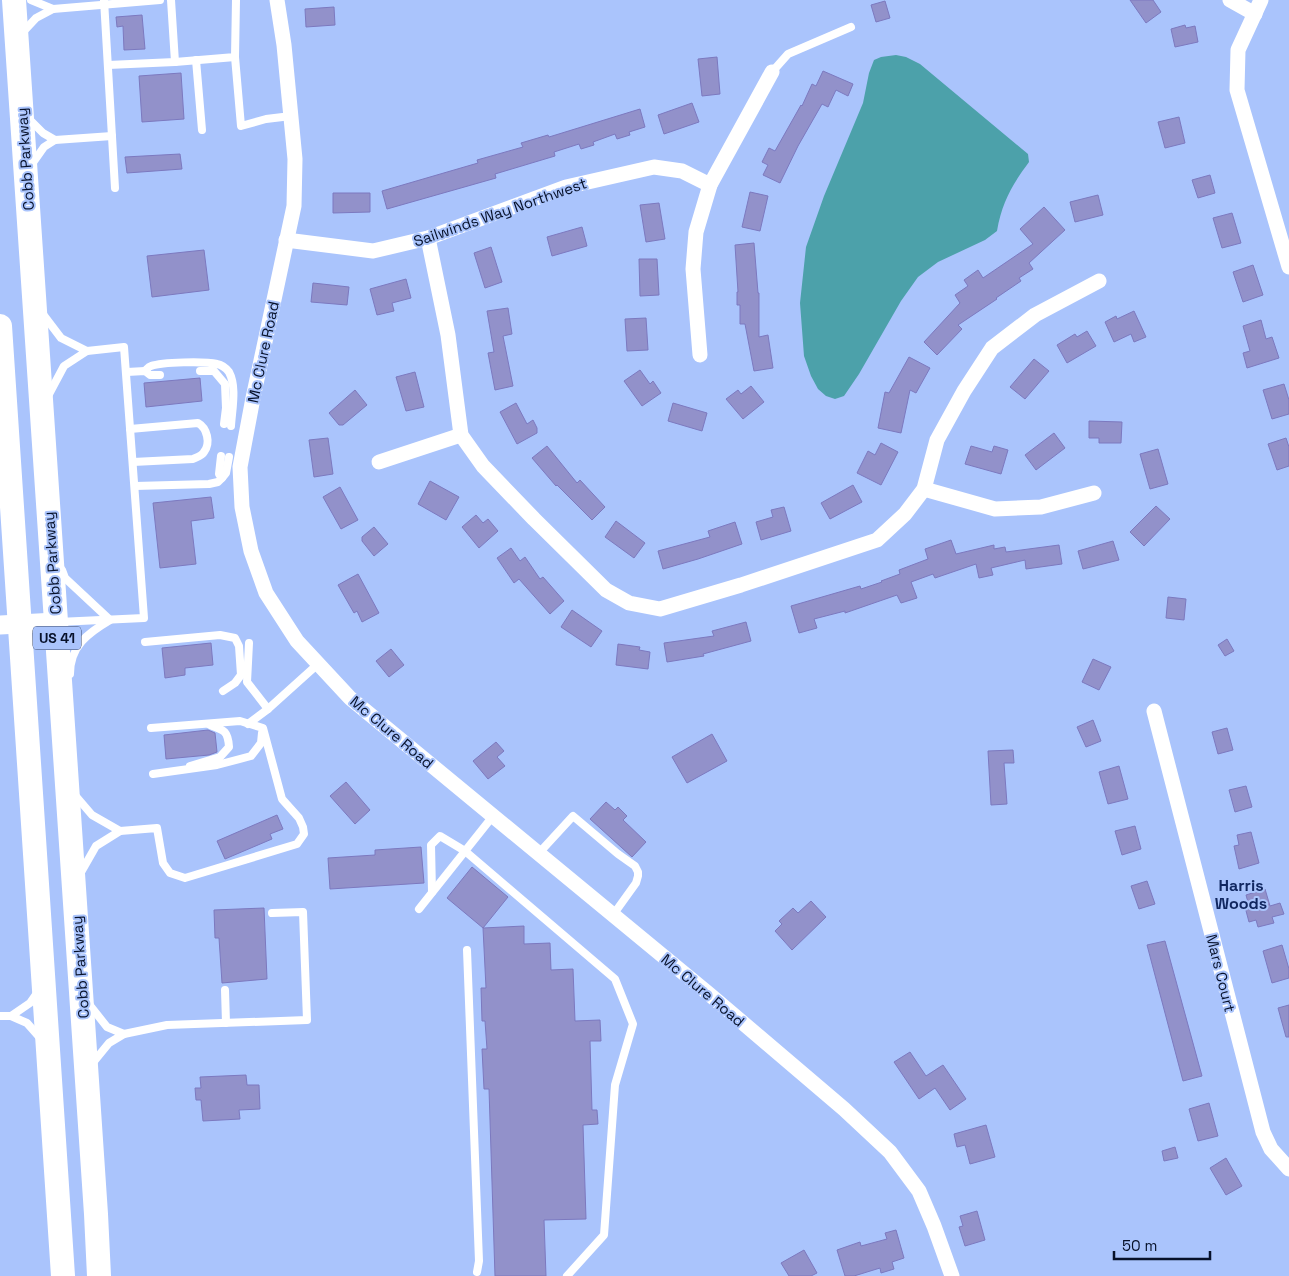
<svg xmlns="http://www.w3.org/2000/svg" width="1289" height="1276" viewBox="0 0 1289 1276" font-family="'Space Grotesk',sans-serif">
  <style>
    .water { fill: #4ca1aa }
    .building { fill: #9291ca; stroke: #7c79bf }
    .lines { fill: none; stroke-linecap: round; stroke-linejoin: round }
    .service { stroke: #fff; stroke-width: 8 }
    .minor { stroke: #fff; stroke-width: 15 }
    .tertiary { stroke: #fff; stroke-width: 19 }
    .primary { stroke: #fff; stroke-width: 24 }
    .labels { text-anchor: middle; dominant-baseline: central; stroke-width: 4; stroke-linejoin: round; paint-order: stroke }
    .shield { fill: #aac4fc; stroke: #384769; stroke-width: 1 }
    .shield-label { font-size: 14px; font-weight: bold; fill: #07112a }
    .street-label { font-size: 15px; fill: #07112a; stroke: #aac4fc }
    .neighbourhood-label { font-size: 16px; font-weight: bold; fill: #112760; stroke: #aac4fc }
  </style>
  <rect width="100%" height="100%" fill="#aac4fc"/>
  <path class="water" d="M896,55l10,2 14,7 108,90 1,8c-17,23 -27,40 -32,69l-12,9 -47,22 -20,15 -17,24 -42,73 -15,22 -9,3 -9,-3 -8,-7 -7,-13 -7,-20 -4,-53 6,-56 18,-51 39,-93 6,-30 5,-13 7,-3z"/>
  <g class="building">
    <path d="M1130,0h23l8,12 -15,11z"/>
    <path d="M885,1l5,17 -14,4 -5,-17z"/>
    <path d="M334,7l1,18 -29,2 -1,-18z"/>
    <path d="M142,15l3,34 -21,1 -1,-24 -6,1 -1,-10z"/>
    <path d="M1185,25l1,3 9,-2 3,16 -23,5 -4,-18z"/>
    <path d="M717,57l3,37 -18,2 -4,-37z"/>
    <path d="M823,71l30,13 -5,12 -12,-6 -8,17 -6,-3 -24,42 -18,37 -17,-8 5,-10 -6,-3 7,-14 6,3 26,-46 1,1 10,-22 4,2z"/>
    <path d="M181,73l3,46 -42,3 -3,-46z"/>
    <path d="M692,103l7,19 -35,12 -6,-19z"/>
    <path d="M640,109l5,18 -16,5 1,3 -13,4 -2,-5 -22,8 1,3 -13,4 -2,-5 -25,8 1,4 -60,18 1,4 -109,31 -5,-18 96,-28 -1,-3 46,-13 -2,-4 27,-8 1,2z"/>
    <path d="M1179,117l6,26 -20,5 -7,-26z"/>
    <path d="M180,154l2,15 -55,4 -2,-16z"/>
    <path d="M1210,175l5,18 -17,5 -6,-18z"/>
    <path d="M750,192l18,4 -8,35 -18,-4z"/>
    <path d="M333,193h37v19l-37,1z"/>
    <path d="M1098,195l5,20 -28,7 -5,-20z"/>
    <path d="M659,203l6,36 -19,3 -6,-37z"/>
    <path d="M1044,207l21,23 -36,33 4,6 -14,9 2,3 -25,17 1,1 -39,26 4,4 -25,26 -13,-13 36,-39 -5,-8 13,-9 -4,-6 14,-10 5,8 50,-34 -13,-15z"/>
    <path d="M1232,213l9,30 -19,5 -9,-30z"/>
    <path d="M582,227l5,19 -35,10 -5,-19z"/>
    <path d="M754,243l4,50h1v44l9,-2 5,33 -19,3 -9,-47h-5v-19h-3v-13h1l-3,-47z"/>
    <path d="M491,247l11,35 -17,6 -11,-35z"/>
    <path d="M204,250l5,40 -57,7 -5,-41z"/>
    <path d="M639,259h18l2,36 -19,1z"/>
    <path d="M1253,265l10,30 -20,7 -10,-30z"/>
    <path d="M406,279l5,19 -19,5 2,8 -17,4 -7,-26z"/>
    <path d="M313,283l36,4 -2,18 -36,-3z"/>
    <path d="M508,308l4,26 -9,2 10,50 -18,4 -7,-37 6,-1 -7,-41z"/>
    <path d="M1134,311l12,26 -12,5 -3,-8 -17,8 -9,-20 11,-6 1,3z"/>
    <path d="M646,318l2,32 -21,1 -2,-32z"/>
    <path d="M1261,320l5,19 6,-2 7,21 -32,10 -4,-15 7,-2 -7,-25z"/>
    <path d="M1087,331l9,15 -29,17 -10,-18 18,-11 2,3z"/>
    <path d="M909,357l21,11 -14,25 -6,-3 -9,43 -23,-5 7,-36 4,1z"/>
    <path d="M1034,359l15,12 -24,28 -15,-12z"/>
    <path d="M640,370l10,14 3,-3 8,12 -19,13 -18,-25z"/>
    <path d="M415,372l9,35 -18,4 -10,-34z"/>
    <path d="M200,378l2,23 -56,6 -2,-24z"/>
    <path d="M1284,384l5,16v14l-17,5 -9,-29z"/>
    <path d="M751,386l13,16 -21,17 -17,-20 12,-9 3,4z"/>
    <path d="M355,390l12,15 -24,20h-4l-10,-12z"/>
    <path d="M516,403l11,21 6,-4 4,8v5l-20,11 -17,-32z"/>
    <path d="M673,403l34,10 -5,18 -34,-10z"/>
    <path d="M1089,421l33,1 -1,21h-22v-5h-10z"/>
    <path d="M1054,433l11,15 -29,22 -11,-15z"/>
    <path d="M328,438l5,36 -19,3 -5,-37z"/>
    <path d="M1286,438l3,9v19l-12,4 -9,-26z"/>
    <path d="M881,443l17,9 -17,33 -24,-12 11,-22 7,4z"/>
    <path d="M547,446l30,37 3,-3 25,27 -13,13 -35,-35 -1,1 -24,-28z"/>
    <path d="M971,446l21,6 2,-6 14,4 -7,24 -36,-10z"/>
    <path d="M1158,449l10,35 -18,5 -10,-35z"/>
    <path d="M430,481l29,16 -13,23 -28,-16z"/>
    <path d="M853,485l9,17 -32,17 -9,-16z"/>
    <path d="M340,487l18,33 -17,9 -18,-32z"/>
    <path d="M211,497l3,21 -23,3 5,43 -36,4 -7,-65z"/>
    <path d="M1156,506l14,13 -26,27 -14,-14z"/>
    <path d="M784,507l7,24 -30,9 -5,-18 17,-5 -2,-7z"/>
    <path d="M476,515l7,8 5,-4 10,12 -19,17 -17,-21z"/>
    <path d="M616,521l29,22 -11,15 -29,-21z"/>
    <path d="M735,522l7,22 -44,15 -35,10 -5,-18 52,-14 -2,-6z"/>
    <path d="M374,527l14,17 -14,12 -12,-15v-4z"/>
    <path d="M951,540l5,14 38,-9v4l11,-2 1,5 53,-7 3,19 -36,5 -1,-9 -34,8 2,7 -14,3 -3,-14 -41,14 -2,-4 -22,8 6,16 -16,5 -4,-8 -52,18v-2l-31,8 3,9 -18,5 -8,-27 69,-20 1,3 21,-7 -1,-1 19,-7 -1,-4 29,-11 -3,-10z"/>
    <path d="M1113,541l6,19 -36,9 -5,-18z"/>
    <path d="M511,548l9,13 5,-4 15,22 3,-2 21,24 -14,13 -31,-35 -5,4 -17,-25z"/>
    <path d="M358,574l21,39 -17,9 -5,-11 -3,2 -16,-28z"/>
    <path d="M1168,597l18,2 -2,21 -18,-2z"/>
    <path d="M572,610l30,21 -11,16 -30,-20z"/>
    <path d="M746,622l5,19 -48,13 1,2 -37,6 -3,-19 50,-7 -2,-5z"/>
    <path d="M1227,639l7,12 -9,5 -7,-11z"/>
    <path d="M211,643l2,22 -28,3v7l-20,3 -3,-30z"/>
    <path d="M618,644l22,3 -1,3 11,2 -2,17 -32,-4z"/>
    <path d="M391,649l13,16 -15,12 -13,-16z"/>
    <path d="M1093,659l18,8 -12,23 -17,-8z"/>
    <path d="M1093,720l8,21 -15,6 -9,-20z"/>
    <path d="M1227,728l6,22 -15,4 -6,-22z"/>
    <path d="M208,730l7,3 2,19 -8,3 -43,4 -2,-24z"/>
    <path d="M712,734l15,27 -40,22 -15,-26z"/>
    <path d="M496,742l8,9 -7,6 8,9 -17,13 -15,-18z"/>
    <path d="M1013,750l1,13h-10l3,41 -16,1 -3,-54z"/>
    <path d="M1119,766l9,33 -20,5 -9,-32z"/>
    <path d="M346,782l24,28 -15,14 -25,-28z"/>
    <path d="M1246,786l6,21 -17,5 -6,-22z"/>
    <path d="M606,802l9,8 3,-3 9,9 -4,4 23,22 -14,15 -42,-38z"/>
    <path d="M277,815l6,14 -13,5 2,5 -47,20 -8,-18z"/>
    <path d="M1135,826l6,23 -19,6 -7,-24z"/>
    <path d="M1251,832l8,31 -20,6 -5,-23 5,-1 -2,-10z"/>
    <path d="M421,847l3,36 -94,6 -2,-31 47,-3v-5z"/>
    <path d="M472,867l36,30 -25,31 -36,-30z"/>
    <path d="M1147,881l8,23 -16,5 -8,-23z"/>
    <path d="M1265,889l5,17 10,-3 4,11 -12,3 2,6 -16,4 -2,-7 -7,2 -4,-15 4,-1 -3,-11z"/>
    <path d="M811,901l15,16 -34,33 -17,-19 7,-7 -3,-3 14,-13 5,5z"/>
    <path d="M264,908l3,71 -45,4 -3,-45h-4l-1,-28z"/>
    <path d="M524,926v18l26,-1 1,27 22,-1 2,52 25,-1 1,21h-11l2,69h5l1,14 -15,1 3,94 -42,1 2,56h-51l-6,-187h-5l-2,-40h5l-2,-28h-3l-1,-33h5l-3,-60z"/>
    <path d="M1165,941l37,135 -19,5 -36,-136z"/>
    <path d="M1282,945l7,24v9l-17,5 -9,-32z"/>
    <path d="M1289,1005v32h-3l-8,-29z"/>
    <path d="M910,1052l16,24 17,-11 23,34 -16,11 -15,-22 -16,11 -25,-37z"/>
    <path d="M246,1075l1,10h12l1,24 -21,1 1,9 -37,2 -2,-21h-5l-1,-12h6l-1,-11z"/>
    <path d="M1209,1103l9,33 -20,5 -9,-32z"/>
    <path d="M986,1125l9,32 -25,7 -5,-19 -8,2 -3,-13z"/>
    <path d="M1175,1147l3,11 -14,3 -2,-10z"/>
    <path d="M1226,1158l16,28 -16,9 -16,-27z"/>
    <path d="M977,1211l8,29 -20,6 -6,-19 4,-1 -3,-10z"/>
    <path d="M896,1230l8,28 -12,4 2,7 -13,4 -1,-5 -26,8h-9l-8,-26 23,-8 1,4 26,-7 -2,-6z"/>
    <path d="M804,1250l13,23 -6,3h-22l-8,-13z"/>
  </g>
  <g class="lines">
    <g class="service">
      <path d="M104,0l11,188"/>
      <path d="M53,9l107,-9"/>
      <path d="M22,33l14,-15 17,-9 -22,-9"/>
      <path d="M235,57l6,69 25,-7 25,-3"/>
      <path d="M196,60l6,70"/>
      <path d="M175,62l60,-5 1,-57"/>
      <path d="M108,65l67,-3 -4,-62"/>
      <path d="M772,72l16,-18 63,-27"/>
      <path d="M28,118l15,15 12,7 -11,7 -12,17"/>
      <path d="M55,140l57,-4"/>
      <path d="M42,313l19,25 26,13 -23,15 -16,30"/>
      <path d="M145,371c3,-3 3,-4 6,-5 11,-4 54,-5 66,-2 5,1 9,4 12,8 8,15 3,37 2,54"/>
      <path d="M200,371h14l11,13 1,24 -2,16"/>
      <path d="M127,372l18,-1 5,4h10"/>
      <path d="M130,429l68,-6c9,5 13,20 6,29 -2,4 -7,5 -11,7l-60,3"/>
      <path d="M222,478l4,-5 3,-16"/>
      <path d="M135,486l74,-2 9,-2 4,-4 -3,-4 2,-18"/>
      <path d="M62,570l3,8 45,42c-22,13 -40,26 -40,54"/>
      <path d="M58,622l86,-4 -20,-271 -37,4"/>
      <path d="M145,642l75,-7 15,3 4,8 2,29 -6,8 -12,8"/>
      <path d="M249,643l-2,39 21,27"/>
      <path d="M248,724l20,-15 50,-45"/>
      <path d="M190,766l30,-9 9,-10c-1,-16 -5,-17 -19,-22"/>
      <path d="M153,774l64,-9 34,-9 10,-13 1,-10"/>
      <path d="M74,794l18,21 28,16 -24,15 -16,28"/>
      <path d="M120,831l37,-3 6,35 7,10 15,5 112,-34 7,-10 -1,-7 -4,-9 -17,-19 -19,-71 -23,-7 -89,7"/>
      <path d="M539,853l34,-37 45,38 17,12 3,6v4l-2,7 -23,32"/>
      <path d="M432,892l-1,-47 9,-9 25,15 150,128 18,45 -18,61 -11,150 -37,41"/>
      <path d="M419,909l74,-93"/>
      <path d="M467,950l12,311 -2,11"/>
      <path d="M225,990l1,33"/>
      <path d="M37,993l-7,10 -19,13 16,7 15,17"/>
      <path d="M88,1003l19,24 17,7 -15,9 -18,22"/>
      <path d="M0,1016h11"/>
      <path d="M124,1034l43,-9 140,-5 -4,-108 -31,1"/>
    </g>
    <g class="minor">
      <path d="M277,0l7,45 11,114 -1,47 -41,192 -13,69 2,40 9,44 15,42 31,48 53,57 359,296 135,115 46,43 29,39 15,35 18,50"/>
      <path d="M1230,0l25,14"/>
      <path d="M1261,0l-23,50 -1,40 52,177"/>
      <path d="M428,238l20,97 13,100 22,31 51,53 72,71 23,13 31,6 81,-24 136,-45 28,-26 19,-25 13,-49 27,-49 28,-43 43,-33 64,-34"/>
      <path d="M286,240l87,11 55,-13 138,-51 88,-20 28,4 28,14"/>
      <path d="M700,355l-7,-86 3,-37 14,-47 62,-113"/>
      <path d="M379,462l82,-27"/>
      <path d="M924,489l71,20 46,-2 53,-14"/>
      <path d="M1154,711l109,421 8,17 18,20"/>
    </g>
    <path class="tertiary" d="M0,625l56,-3"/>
    <g class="primary">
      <path d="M14,0l82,1214 3,62"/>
      <path d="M0,326l63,950"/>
    </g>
  </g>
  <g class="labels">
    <rect class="shield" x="33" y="626.5" width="48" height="23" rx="4"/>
    <g class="shield-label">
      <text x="57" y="638">US 41</text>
    </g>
    <g class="street-label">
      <text transform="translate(25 159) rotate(-94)">Cobb Parkway</text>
      <text transform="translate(500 212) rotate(-19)">Sailwinds Way Northwest</text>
      <text transform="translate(263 352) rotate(-78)">Mc Clure Road</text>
      <text transform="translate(52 563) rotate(-94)">Cobb Parkway</text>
      <text transform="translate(392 732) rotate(40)">Mc Clure Road</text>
      <text transform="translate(80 967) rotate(-94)">Cobb Parkway</text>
      <text transform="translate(1221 973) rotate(76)">Mars Court</text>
      <text transform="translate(703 990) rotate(40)">Mc Clure Road</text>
    </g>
    <g class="neighbourhood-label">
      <text x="1241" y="885">Harris<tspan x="1241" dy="18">Woods</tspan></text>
    </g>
  </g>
  <path d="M1114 1251v8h96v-8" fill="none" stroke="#07112a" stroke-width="2.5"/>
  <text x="1122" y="1251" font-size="15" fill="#07112a" stroke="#aac4fc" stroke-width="4" paint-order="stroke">50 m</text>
</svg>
